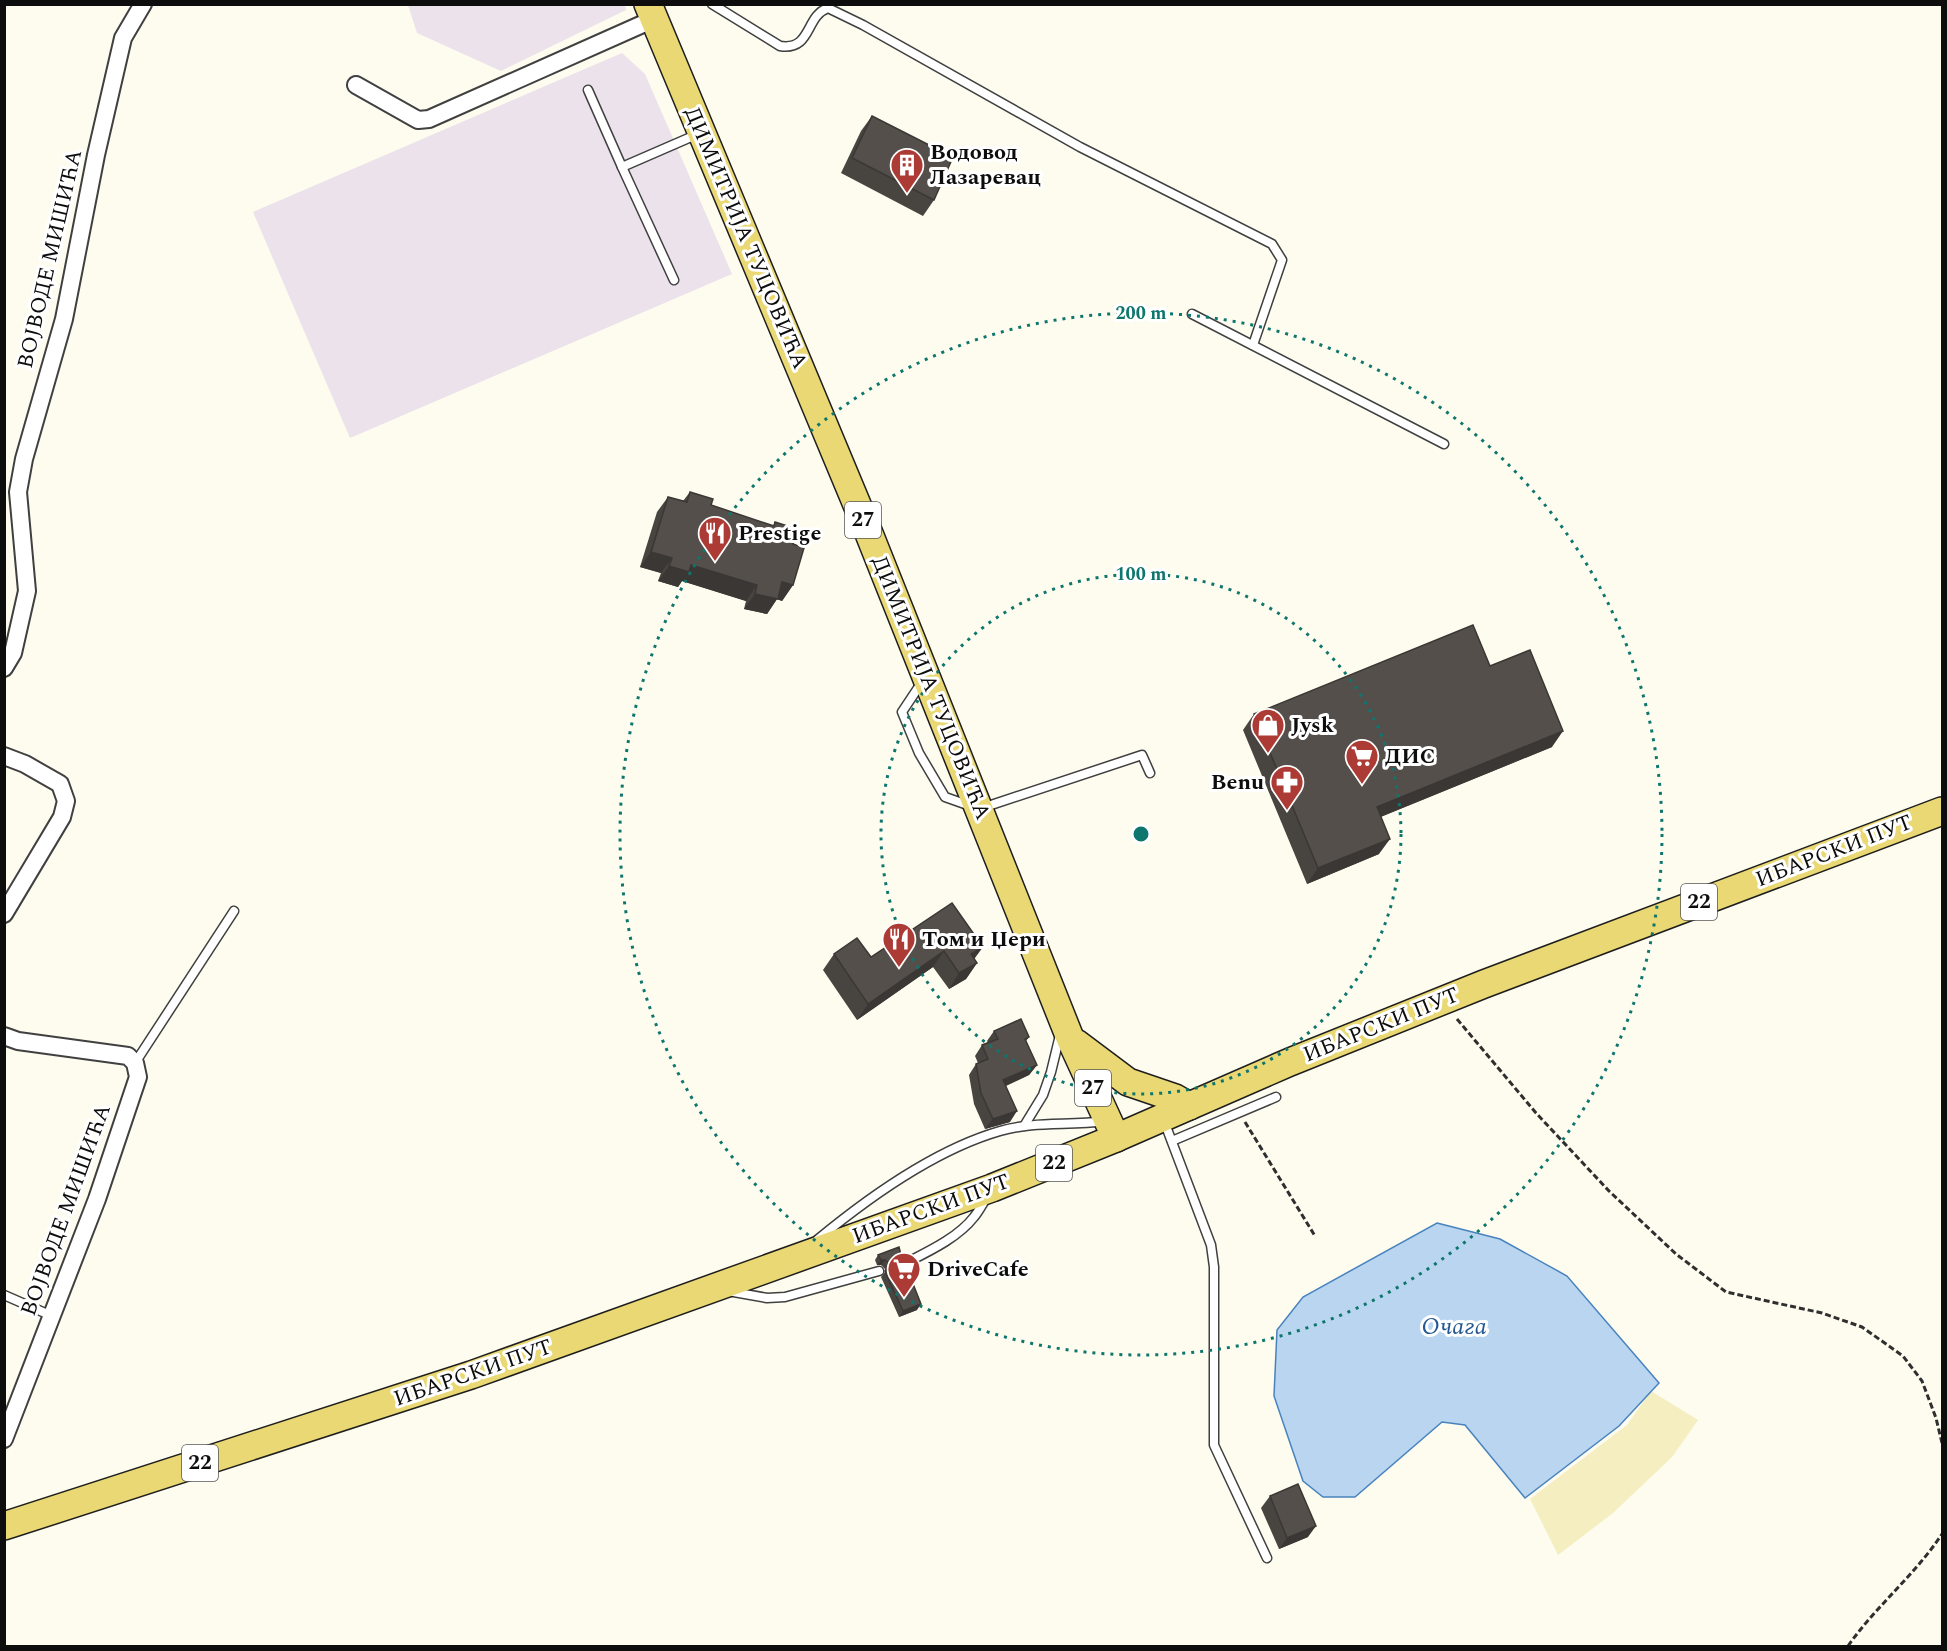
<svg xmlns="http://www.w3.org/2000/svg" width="1947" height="1651" viewBox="0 0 1947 1651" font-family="Spectral,serif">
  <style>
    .industrial { fill: #ebe2eb }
    .sand { fill: #f4eec0 }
    .water { fill: #b9d5ef; stroke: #4883be; stroke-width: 1.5 }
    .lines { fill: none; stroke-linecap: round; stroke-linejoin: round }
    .service-casing { stroke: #404040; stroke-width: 11 }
    .minor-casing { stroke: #404040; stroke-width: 20 }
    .primary-casing { stroke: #1e1e1e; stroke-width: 30 }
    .path { stroke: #2f2f2f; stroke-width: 3; stroke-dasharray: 6 3; stroke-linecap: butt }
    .service { stroke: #fff; stroke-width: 8 }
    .minor { stroke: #fff; stroke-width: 16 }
    .primary { stroke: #e9d873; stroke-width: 27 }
    .wall { fill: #484440 }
    .shaded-wall { fill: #3b3734 }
    .building { fill: #544f4b; stroke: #3b3734; stroke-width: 1.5 }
    .ring { fill: none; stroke: #0f766e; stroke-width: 3; stroke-dasharray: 3 6 }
    .labels { text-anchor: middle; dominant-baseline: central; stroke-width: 6; stroke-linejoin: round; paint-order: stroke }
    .shield { fill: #fff; stroke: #565656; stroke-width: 1.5 }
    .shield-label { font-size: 21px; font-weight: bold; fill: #0d0d0d }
    .poi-label { font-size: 22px; font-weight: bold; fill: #0d0d0d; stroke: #fff; text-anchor: start }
    .street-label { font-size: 22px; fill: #0d0d0d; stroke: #fff }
    .water-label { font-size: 24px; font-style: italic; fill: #245791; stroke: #fff }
    .centre { fill: #0f766e; stroke: #fff; stroke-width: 3 }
    .ring-label { font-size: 18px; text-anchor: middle; font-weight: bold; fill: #0f766e; stroke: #fff; stroke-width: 6; stroke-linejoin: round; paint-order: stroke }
  </style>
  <rect width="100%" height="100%" fill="#fdfcef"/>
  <g class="industrial">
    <path d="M625,5l1,5 -125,61 -84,-38 -9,-28z"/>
    <path d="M622,53l23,21 87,200 -382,164 -97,-226z"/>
  </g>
  <path class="sand" d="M1651,1391l47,29 -26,37 -59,56 -55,42 -28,-56 97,-74z"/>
  <path class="water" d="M1437,1223l63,16 67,37 92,107 -40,43 -94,72 -60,-73 -23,-3 -87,75h-32l-20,-16 -29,-85 3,-66 26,-33z"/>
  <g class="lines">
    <defs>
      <g id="service">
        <path d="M712,4l68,42c32,5 25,-30 48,-38l35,17 217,122 192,97 10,16 -29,85"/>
        <path d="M588,90l34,77"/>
        <path d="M674,280l-52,-113 76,-33"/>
        <path d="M1192,314l252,130"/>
        <path d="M922,682l-20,30 17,41 26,44 34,12 163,-54 8,18"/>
        <path d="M135,1063l99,-152"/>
        <path d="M1164,1121l47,124 3,22v178l53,113"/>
        <path d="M1024,1126l19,-31 8,-23 9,-37"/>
        <path d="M1172,1141l104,-44"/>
        <path d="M817,1240c52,-43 117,-90 183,-109 34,-10 70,-5 104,-10"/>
        <path d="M900,1266c25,-13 57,-27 74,-49 5,-6 9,-14 13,-20"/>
        <path d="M728,1291l39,7 18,-1 94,-26"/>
        <path d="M4,1295l48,21"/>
      </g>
      <g id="minor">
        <path d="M356,85l62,35 11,-1 225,-100"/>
        <path d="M4,668l9,-15 14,-62 -9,-99 6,-33 40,-140 32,-164 27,-117 20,-34"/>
        <path d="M4,756l21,8 35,20 6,17 -4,16 -58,97"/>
        <path d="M4,1036l14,5 110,15 7,7 3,14 -41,122 -93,240"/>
      </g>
      <g id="primary">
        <path d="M648,4l220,527 202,507 46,100"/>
        <path d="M1076,1043l52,39 47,16 14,8"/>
        <path d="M4,1526l467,-151 521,-187 124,-50 174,-76 194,-78 458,-173"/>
      </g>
    </defs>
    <use href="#service" class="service-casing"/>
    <use href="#minor" class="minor-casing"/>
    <use href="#primary" class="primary-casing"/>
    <g class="path">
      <path d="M1457,1019l79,94 73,78 67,63 50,38 96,21 40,14 41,29 19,25 14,37 6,25"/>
      <path d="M1245,1122l70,114"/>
      <path d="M1848,1646c28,-40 67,-71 94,-112"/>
    </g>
    <use href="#service" class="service"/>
    <use href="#minor" class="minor"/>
    <use href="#primary" class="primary"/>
  </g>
  <g class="wall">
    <path d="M872,116l62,84 -11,16 -82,-43 20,-42z"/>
    <path d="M690,492l21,13 62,21 2,-4 18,22v41l-11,16 -5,-2 -10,15 -23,-5 2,-8 -64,-20 -4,6 -20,-6 3,-8 -21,-6 17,-55 11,-15 15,4z"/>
    <path d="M1490,666l62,81 -172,70 -1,37 -72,30 -64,-154 11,-16z"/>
    <path d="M952,903l22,56 3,4 -11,16 -17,10 -16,-22 -76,53 -34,-50 11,-16 37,3z"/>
    <path d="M994,1031l35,6 -3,4 11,24 -8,10 -23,11 4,36 -25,7 -11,-25 -5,-29 7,-11 2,-1 -3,-7 7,-11 6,-2 -1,-2z"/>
    <path d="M878,1255l20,4v4l19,47 -18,7 -18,-40 4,-5v-3l-4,-4h-4l-2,-5z"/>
    <path d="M1270,1496l38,41 -29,12 -18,-41z"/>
  </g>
  <g class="shaded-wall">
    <path d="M651,552l21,6 -11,15 -21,-6z"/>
    <path d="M691,565l66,20 -11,16 -64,-20 -4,6 -20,-6 11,-15z"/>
    <path d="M782,582l11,3 -11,16 -5,-2 -10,15 -23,-5 11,-15z"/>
    <path d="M1563,731l-11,16 -186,76 11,-16z"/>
    <path d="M1390,839l-11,15 -72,30 11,-16z"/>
    <path d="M983,947l-11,15 -1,-8z"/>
    <path d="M944,951l-11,16 -76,53 11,-16z"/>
    <path d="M977,963l-11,16 -17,10 10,-16z"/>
    <path d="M1037,1065l-8,10 -33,15 7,-10z"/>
    <path d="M1017,1111l-7,11 -25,7 8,-10z"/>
    <path d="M881,1260h4l-4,5h-4z"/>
    <path d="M921,1304l-4,6 -18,7 4,-6z"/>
    <path d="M1316,1526l-8,11 -29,12 8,-11z"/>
  </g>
  <g class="building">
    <path d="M872,116l81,41 -19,43 -82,-42z"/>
    <path d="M690,492l23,7 -2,6 63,21 1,-4 22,7 -4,15 11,4 -11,37 -11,-3 -4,17 -23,-5 2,-9 -66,-20 -2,7 -20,-6 3,-8 -21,-6 17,-55 19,5z"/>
    <path d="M1473,625l17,41 40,-16 33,81 -186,76 13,32 -72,29 -64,-154z"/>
    <path d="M952,903l31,44 -12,7 6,9 -18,10 -15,-22 -76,53 -34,-50 23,-16 14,19z"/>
    <path d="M1021,1019l8,18 -4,2 12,26 -34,15 14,31 -24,8 -12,-26 -5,-29 12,-5 -6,-14 16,-6 -4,-8z"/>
    <path d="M899,1247l2,8 -3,3v5l3,3h5l15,38 -18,7 -18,-40 4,-3v-5l-4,-3h-4l-3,-5z"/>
    <path d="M1298,1484l18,42 -29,12 -17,-42z"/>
  </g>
  <g class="ring">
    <circle cx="1141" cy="834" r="260"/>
    <circle cx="1141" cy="834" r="521"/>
  </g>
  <defs>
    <symbol id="building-pin" viewBox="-11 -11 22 30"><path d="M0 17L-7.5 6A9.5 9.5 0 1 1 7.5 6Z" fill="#ad3b35" stroke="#fff"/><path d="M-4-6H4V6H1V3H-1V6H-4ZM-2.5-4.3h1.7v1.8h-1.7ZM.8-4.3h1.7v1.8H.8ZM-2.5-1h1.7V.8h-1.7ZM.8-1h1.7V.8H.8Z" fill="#fff"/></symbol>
    <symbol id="restaurant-pin" viewBox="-11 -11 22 30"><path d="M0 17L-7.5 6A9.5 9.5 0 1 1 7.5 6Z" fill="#ad3b35" stroke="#fff"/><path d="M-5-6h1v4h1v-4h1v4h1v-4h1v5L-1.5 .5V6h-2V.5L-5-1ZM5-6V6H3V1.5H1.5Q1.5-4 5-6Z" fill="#fff"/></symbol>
    <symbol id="shop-pin" viewBox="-11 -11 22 30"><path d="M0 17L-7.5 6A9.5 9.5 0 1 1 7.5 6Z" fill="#ad3b35" stroke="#fff"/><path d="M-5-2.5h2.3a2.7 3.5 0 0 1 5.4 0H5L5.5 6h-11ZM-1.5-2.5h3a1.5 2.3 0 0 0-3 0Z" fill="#fff"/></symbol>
    <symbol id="supermarket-pin" viewBox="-11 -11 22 30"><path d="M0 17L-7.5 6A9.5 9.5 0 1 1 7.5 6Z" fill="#ad3b35" stroke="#fff"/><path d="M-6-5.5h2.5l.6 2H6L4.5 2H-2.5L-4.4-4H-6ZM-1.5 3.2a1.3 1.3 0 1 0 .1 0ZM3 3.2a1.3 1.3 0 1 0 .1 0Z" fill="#fff"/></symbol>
    <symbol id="pharmacy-pin" viewBox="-11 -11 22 30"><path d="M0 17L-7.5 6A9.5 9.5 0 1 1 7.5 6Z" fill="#ad3b35" stroke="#fff"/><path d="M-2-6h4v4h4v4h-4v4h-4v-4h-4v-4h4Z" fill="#fff"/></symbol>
  </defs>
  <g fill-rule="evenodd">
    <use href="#building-pin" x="888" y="146" width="38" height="52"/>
    <use href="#restaurant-pin" x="696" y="514" width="38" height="52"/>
    <use href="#shop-pin" x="1249" y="706" width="38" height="52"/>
    <use href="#supermarket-pin" x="1343" y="737" width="38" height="52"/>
    <use href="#pharmacy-pin" x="1268" y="763" width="38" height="52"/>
    <use href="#restaurant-pin" x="880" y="920" width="38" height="52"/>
    <use href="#supermarket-pin" x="885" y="1250" width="38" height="52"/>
  </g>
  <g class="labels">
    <g class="shield">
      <rect x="845" y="502" width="36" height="36" rx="4.5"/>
      <rect x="1681" y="884" width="36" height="36" rx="4.5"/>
      <rect x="1075" y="1070" width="36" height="36" rx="4.5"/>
      <rect x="1036" y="1145" width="36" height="36" rx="4.5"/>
      <rect x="182" y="1445" width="36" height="36" rx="4.5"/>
    </g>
    <g class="shield-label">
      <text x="863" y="520">27</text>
      <text x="1699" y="902">22</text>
      <text x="1093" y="1088">27</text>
      <text x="1054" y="1163">22</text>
      <text x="200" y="1463">22</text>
    </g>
    <g class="poi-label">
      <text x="930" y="152">Водовод<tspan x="930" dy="25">Лазаревац</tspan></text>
      <text x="738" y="533">Prestige</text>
      <text x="1291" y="725">Jysk</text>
      <text x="1385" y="756">ДИС</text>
      <text x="1264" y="782" text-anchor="end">Benu</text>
      <text x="922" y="939">Том и Џери</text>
      <text x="927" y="1269">DriveCafe</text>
    </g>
    <g class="street-label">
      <text transform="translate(746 238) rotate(67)">ДИМИТРИЈА ТУЦОВИЋА</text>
      <text transform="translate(50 259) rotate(-77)">ВОЈВОДЕ МИШИЋА</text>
      <text transform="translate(931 688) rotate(68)">ДИМИТРИЈА ТУЦОВИЋА</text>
      <text transform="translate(1834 851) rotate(-21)">ИБАРСКИ ПУТ</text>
      <text transform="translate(1381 1025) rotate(-22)">ИБАРСКИ ПУТ</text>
      <text transform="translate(931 1209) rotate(-20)">ИБАРСКИ ПУТ</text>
      <text transform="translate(66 1210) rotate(-70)">ВОЈВОДЕ МИШИЋА</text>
      <text transform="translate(473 1373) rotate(-19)">ИБАРСКИ ПУТ</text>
    </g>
    <g class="water-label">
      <text x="1454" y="1327">Очага</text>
    </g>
  </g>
  <circle cx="1141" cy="834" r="9" class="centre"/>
  <g class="ring-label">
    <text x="1141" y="319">200 m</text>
    <text x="1141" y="580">100 m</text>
  </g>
  <rect width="1947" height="1651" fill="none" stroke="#0d0d0d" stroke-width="12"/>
</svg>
